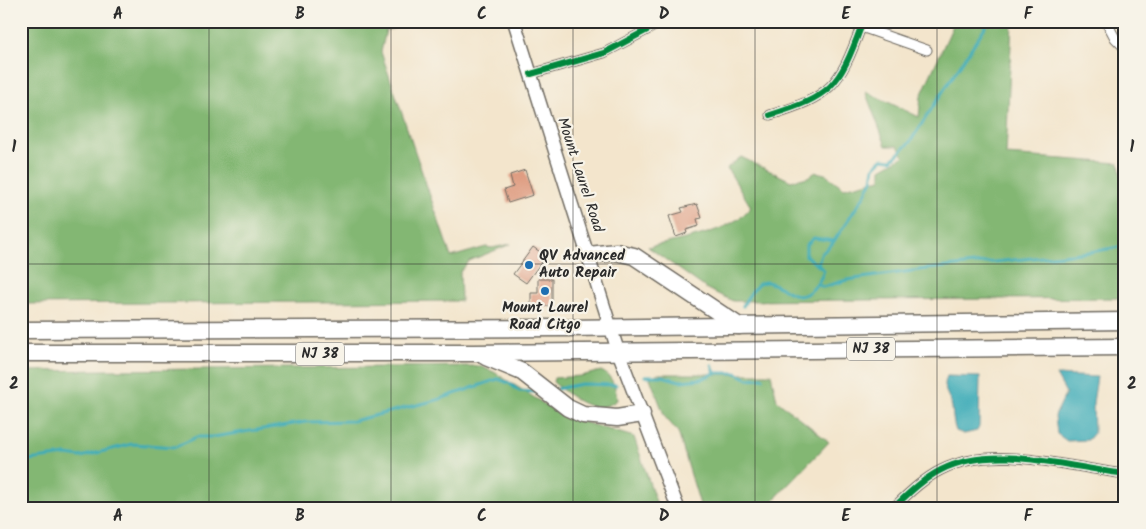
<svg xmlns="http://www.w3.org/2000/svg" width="1146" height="529" viewBox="0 0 1146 529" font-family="Kalam,sans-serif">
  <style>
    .forest { fill: #83b773; stroke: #57714f }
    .water { fill: #3cacb8; stroke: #346c72 }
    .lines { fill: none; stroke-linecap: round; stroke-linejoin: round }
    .stream { stroke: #3cacb8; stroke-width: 3 }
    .building { fill: #df9d82 }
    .street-casing { stroke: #716c63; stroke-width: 11 }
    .secondary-casing { stroke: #716c63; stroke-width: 15 }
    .highway-casing { stroke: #716c63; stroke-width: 19 }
    .street { stroke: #fff; stroke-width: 9 }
    .secondary { stroke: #fff; stroke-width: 12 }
    .highway { stroke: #fff; stroke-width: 16 }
    .cycleway-casing { stroke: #f7f3e8; stroke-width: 9 }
    .cycleway { stroke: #00873e; stroke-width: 6 }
    .grid { fill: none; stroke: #2b2b2b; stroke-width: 1; stroke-opacity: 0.55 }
    .poi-dot { fill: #1f6fb2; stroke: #f7f3e8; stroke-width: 2 }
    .labels { text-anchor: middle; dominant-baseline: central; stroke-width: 4.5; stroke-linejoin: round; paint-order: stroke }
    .shield { fill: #f7f3e8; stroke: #686764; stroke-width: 1 }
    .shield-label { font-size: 14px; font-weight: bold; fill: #2b2b2b }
    .street-label { font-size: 15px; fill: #2b2b2b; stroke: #f7f3e8 }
    .poi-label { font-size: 15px; font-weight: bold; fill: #2b2b2b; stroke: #f7f3e8; text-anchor: start }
    .neatline { fill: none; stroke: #2b2b2b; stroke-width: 2 }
    .grid-label { font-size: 16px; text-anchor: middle; font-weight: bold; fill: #2b2b2b }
  </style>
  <rect width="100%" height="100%" fill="#f7f3e8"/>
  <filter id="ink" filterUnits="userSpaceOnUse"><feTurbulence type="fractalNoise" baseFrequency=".02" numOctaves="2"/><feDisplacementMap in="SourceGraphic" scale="10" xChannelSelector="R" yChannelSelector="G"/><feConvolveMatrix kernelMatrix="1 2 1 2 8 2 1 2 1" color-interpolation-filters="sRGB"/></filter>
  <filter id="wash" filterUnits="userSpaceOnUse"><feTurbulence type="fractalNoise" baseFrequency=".0096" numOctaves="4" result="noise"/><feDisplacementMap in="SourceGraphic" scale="20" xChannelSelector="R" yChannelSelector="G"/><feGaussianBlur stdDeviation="1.12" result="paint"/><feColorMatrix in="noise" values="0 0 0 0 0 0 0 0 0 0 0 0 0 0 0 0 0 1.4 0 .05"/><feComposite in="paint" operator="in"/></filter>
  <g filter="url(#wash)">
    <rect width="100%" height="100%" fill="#f3e5cc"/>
    <g class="forest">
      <path d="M21,21h415l-50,9 -5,22 70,205 35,-10 6,1 19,-4 -42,17 -9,11 1,29 -440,3z"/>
      <path d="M955,21h57l-6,134 113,8 6,43v92l-392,3 -26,-12 -59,-42c31,-7 83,-14 103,-40l-24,-39 14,-11 50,24 17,-4 8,-5 9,2 19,14 37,-9v-10l23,-13 -6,-10h-12l-21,-55 54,26 2,-21z"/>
      <path d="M479,366l15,6 69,44 71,21 24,71h-637v-137z"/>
      <path d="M601,371c12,5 15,17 16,29 -23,18 -46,-3 -64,-18l1,-4 27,-2z"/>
      <path d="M657,374h114l6,26 52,42 -63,66h-65l-23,-76 -13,-15 -15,-39z"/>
    </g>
    <g class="water">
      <path d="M1056,375l41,2 -4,26 1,30 -6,7 -21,1 -10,-7 -2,-18 11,-23z"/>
      <path d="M947,376l33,1 -1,50 -2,4 -13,3 -8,-3c-3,-8 -3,-15 -4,-24 -2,-12 -11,-16 -5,-31z"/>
    </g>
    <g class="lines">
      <g class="stream">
        <path d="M818,264l3,-10 11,-10 32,-48 8,-16 2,-13 8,-8 10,1 18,-18 79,-121"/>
        <path d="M817,284l6,3 24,-7 80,-11 163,-17 35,-6"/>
        <path d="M743,306c21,-40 26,-20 56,-10 12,-1 22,-15 25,-26l-18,-14v-11l8,-7 20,3"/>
        <path d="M712,365l3,8"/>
        <path d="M645,376h17l18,5 21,-2 14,-6h21l12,6 15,-1"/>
        <path d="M557,389l24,-5 35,1"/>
        <path d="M21,461l45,-6 15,2 51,-13 44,3 20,-10h17l93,-15 47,-1 84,-21 61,-21 11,4 10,8 18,1"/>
      </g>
    </g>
    <g id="blocks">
      <g class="building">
        <path d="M525,170l8,25 -25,8 -4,-13 9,-3 -3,-12z"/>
        <path d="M697,204l5,14 -5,1 2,7 -13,4 1,3 -11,4 -7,-21 14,-4 -2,-4z"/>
        <path d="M533,247l13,9 -20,27 -13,-9z"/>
        <path d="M538,279h14v27h-21v-13h7z"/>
      </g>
    </g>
  </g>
  <g filter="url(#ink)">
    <use href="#blocks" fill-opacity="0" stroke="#716c63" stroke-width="1"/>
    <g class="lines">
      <defs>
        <g id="street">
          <path d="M844,21l83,29"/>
          <path d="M1106,21l9,17 10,10"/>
          <path d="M531,74l73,-21 60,-32"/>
          <path d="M770,115c61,-19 69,-28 91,-88"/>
          <path d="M893,508c15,-14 30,-29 48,-38 52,-27 127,-3 184,4"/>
        </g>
        <path id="secondary" d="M514,21l104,330 60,157"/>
        <g id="highway">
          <path d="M589,255l27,-3 18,4 105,70"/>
          <path d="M21,330l544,-2 560,-7"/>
          <path d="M21,353h453l651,-6"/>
          <path d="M486,357l36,15 46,36 15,7 34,3 25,-4"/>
        </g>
      </defs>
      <use href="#street" class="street-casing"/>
      <use href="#secondary" class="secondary-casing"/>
      <use href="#highway" class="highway-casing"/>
      <use href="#street" class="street"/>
      <use href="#secondary" class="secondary"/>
      <use href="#highway" class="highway"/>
      <defs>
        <g id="cycleway">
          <path d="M531,74l73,-21 60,-32"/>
          <path d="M770,115c61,-19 69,-28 91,-88"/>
          <path d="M893,508c15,-14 30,-29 48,-38 52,-27 127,-3 184,4"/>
        </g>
      </defs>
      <use href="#cycleway" class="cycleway-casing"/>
      <use href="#cycleway" class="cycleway"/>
    </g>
  </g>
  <path class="grid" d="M209,21v487M391,21v487M573,21v487M755,21v487M937,21v487M21,264h1104"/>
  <g class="poi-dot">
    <circle cx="529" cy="265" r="5"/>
    <circle cx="545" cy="291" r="5"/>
  </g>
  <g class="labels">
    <g class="shield">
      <rect x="847" y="337.5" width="48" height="23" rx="4"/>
      <rect x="296" y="342.5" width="48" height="23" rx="4"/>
    </g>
    <g class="shield-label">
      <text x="871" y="349">NJ 38</text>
      <text x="320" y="354">NJ 38</text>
    </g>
    <g class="street-label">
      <text transform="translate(580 175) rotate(72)">Mount Laurel Road</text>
    </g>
    <g class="poi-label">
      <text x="539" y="256">QV Advanced<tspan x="539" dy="17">Auto Repair</tspan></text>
      <text x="545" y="308" text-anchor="middle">Mount Laurel<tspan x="545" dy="17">Road Citgo</tspan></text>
    </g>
  </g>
  <rect width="1146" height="529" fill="none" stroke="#f7f3e8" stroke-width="55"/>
  <rect x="28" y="28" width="1090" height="474" class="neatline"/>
  <g class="grid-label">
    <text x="118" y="19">A</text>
    <text x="300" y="19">B</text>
    <text x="482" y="19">C</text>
    <text x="664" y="19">D</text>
    <text x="846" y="19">E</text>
    <text x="1028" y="19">F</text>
    <text x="14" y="152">1</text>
    <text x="1132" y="152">1</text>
    <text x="14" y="389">2</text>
    <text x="1132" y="389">2</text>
    <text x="118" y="521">A</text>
    <text x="300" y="521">B</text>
    <text x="482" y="521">C</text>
    <text x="664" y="521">D</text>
    <text x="846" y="521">E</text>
    <text x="1028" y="521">F</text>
  </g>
</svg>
